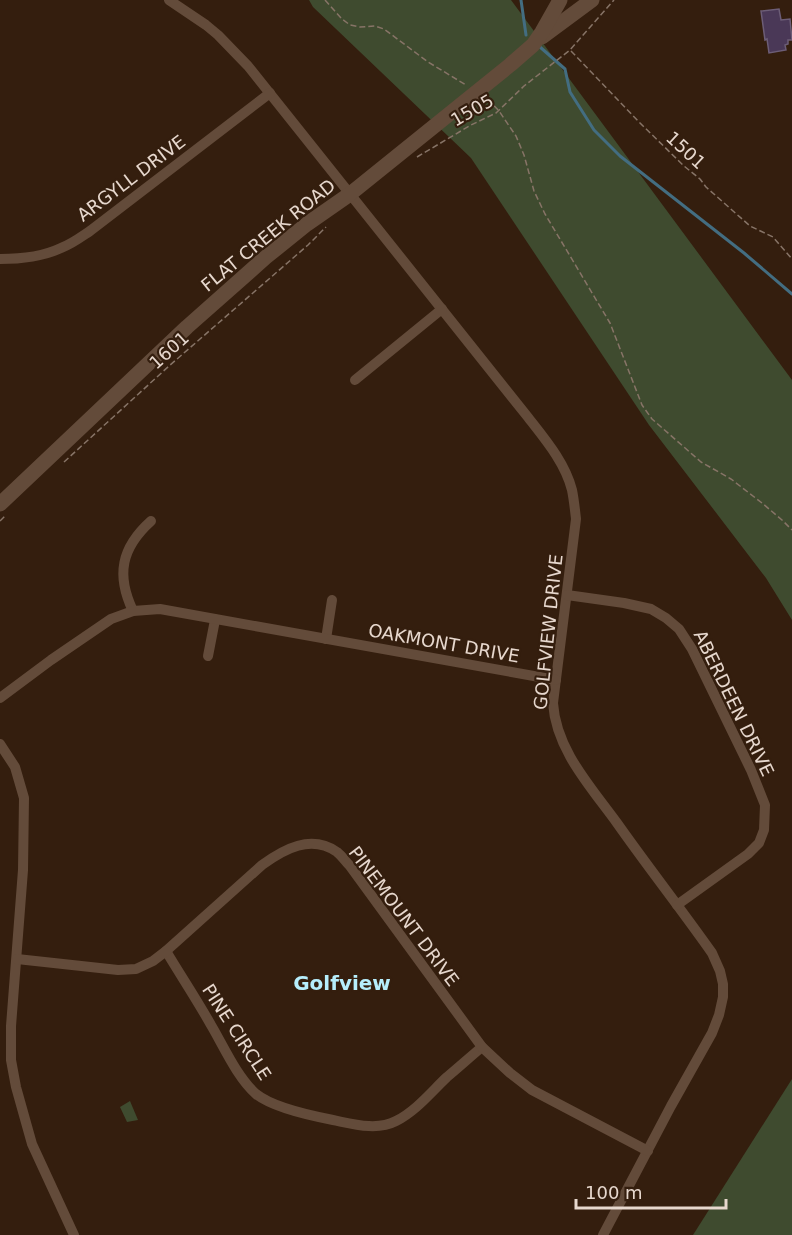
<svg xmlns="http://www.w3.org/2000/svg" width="792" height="1235" viewBox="0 0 792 1235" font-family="'DejaVu Sans',sans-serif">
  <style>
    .green { fill: #3f4b2f }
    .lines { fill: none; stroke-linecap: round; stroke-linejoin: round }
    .stream { stroke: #436d81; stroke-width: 3 }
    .building { fill: #4a3857; stroke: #6c5d76; stroke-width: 1.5 }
    .path { stroke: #877467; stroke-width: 1.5; stroke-dasharray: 6 3; stroke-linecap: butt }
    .street { stroke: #634b3a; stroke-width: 10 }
    .secondary { stroke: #634b3a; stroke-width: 15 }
    .labels { text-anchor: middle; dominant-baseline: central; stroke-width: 4.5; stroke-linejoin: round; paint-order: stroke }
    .street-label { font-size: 18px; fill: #e7d8ce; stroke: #341e0e }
    .neighbourhood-label { font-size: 20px; font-weight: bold; fill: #b6eefc; stroke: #341e0e }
  </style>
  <rect width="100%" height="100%" fill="#341e0e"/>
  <g class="green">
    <path d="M309,0h202l281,380v240l-26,-42 -117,-153 -178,-267 -158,-151z"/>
    <path d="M792,1079v156h-99z"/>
    <path d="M130,1101l8,19 -11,2 -7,-15z"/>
  </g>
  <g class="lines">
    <g class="stream">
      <path d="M521,0l5,35"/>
      <path d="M540,47l25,22 5,23 24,38 26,26 124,97 48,41"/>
    </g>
  </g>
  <path class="building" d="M779,9l2,11 9,-1 2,21h-4v4l-3,1 1,5 -17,3 -2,-14 -2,1 -4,-29z"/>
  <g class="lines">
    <g class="path">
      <path d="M325,0l17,19 8,6 10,2 15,-1 9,3 44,33 38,23"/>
      <path d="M571,51l67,70 46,45 16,13 6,8 44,39 23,11 19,22"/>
      <path d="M488,99l11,12 17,25 8,19 10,36 11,23 65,109 32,82 10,14 49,43 30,17 31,24 20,17 10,10"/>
      <path d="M417,157l54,-32 25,-12 28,-27 46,-36 44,-50"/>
      <path d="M64,462l105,-96 139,-121 18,-18"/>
      <path d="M0,521l5,-5"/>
    </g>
    <g class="street">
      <path d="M169,0l37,25 12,10 30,31 279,350c17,22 38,46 45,74 2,10 3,20 4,29l-23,184c3,47 38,84 64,120 31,44 64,86 95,130l8,18 3,13v13l-4,18 -7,18 -41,73 -68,129"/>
      <path d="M0,259c21,0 42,-2 61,-11 11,-4 20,-11 29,-17l180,-138"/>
      <path d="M355,380l87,-71"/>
      <path d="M567,595l57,8 27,6 15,9 13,11 13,20 59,121 14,35 -1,25 -5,13 -11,11 -71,51"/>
      <path d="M133,611c-17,-36 -12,-63 18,-90"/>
      <path d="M326,639l6,-39"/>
      <path d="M208,656l7,-36"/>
      <path d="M0,698l51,-38 60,-41 22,-8 27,-2 396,71"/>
      <path d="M0,744l15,23 9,31 -1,72 -12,156v34l5,27 16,57 42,91"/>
      <path d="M166,951c15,25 31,49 45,74 13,22 26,52 45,69 16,13 56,22 77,26 20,4 44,11 63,1 20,-10 35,-29 51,-44 12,-10 23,-20 35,-30"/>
      <path d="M17,959l101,11 18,-1 17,-8 13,-10 96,-86c22,-16 49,-31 75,-13 5,4 9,10 13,14l132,181 28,26 22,17 116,61"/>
    </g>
    <g class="secondary">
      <path d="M542,37l50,-37"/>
      <path d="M0,504l187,-177 79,-70 41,-33 43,-30 160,-129 23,-20 9,-13 18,-32"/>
    </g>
  </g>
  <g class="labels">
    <g class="street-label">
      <text transform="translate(472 110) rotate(-30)">1505</text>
      <text transform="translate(686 150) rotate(43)">1501</text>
      <text transform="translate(131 178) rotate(-37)">ARGYLL DRIVE</text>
      <text transform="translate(268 235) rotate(-39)">FLAT CREEK ROAD</text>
      <text transform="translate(169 350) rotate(-42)">1601</text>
      <text transform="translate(548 632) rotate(-84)">GOLFVIEW DRIVE</text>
      <text transform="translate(444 643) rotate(10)">OAKMONT DRIVE</text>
      <text transform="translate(734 703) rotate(64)">ABERDEEN DRIVE</text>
      <text transform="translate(404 916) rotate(53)">PINEMOUNT DRIVE</text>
      <text transform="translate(237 1032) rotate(57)">PINE CIRCLE</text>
    </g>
    <g class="neighbourhood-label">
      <text x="342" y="983">Golfview</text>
    </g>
  </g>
  <path d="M576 1199v9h150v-9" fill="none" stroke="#e7d8ce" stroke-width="3"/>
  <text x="585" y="1199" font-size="18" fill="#e7d8ce" stroke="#341e0e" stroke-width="4.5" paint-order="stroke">100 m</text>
</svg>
